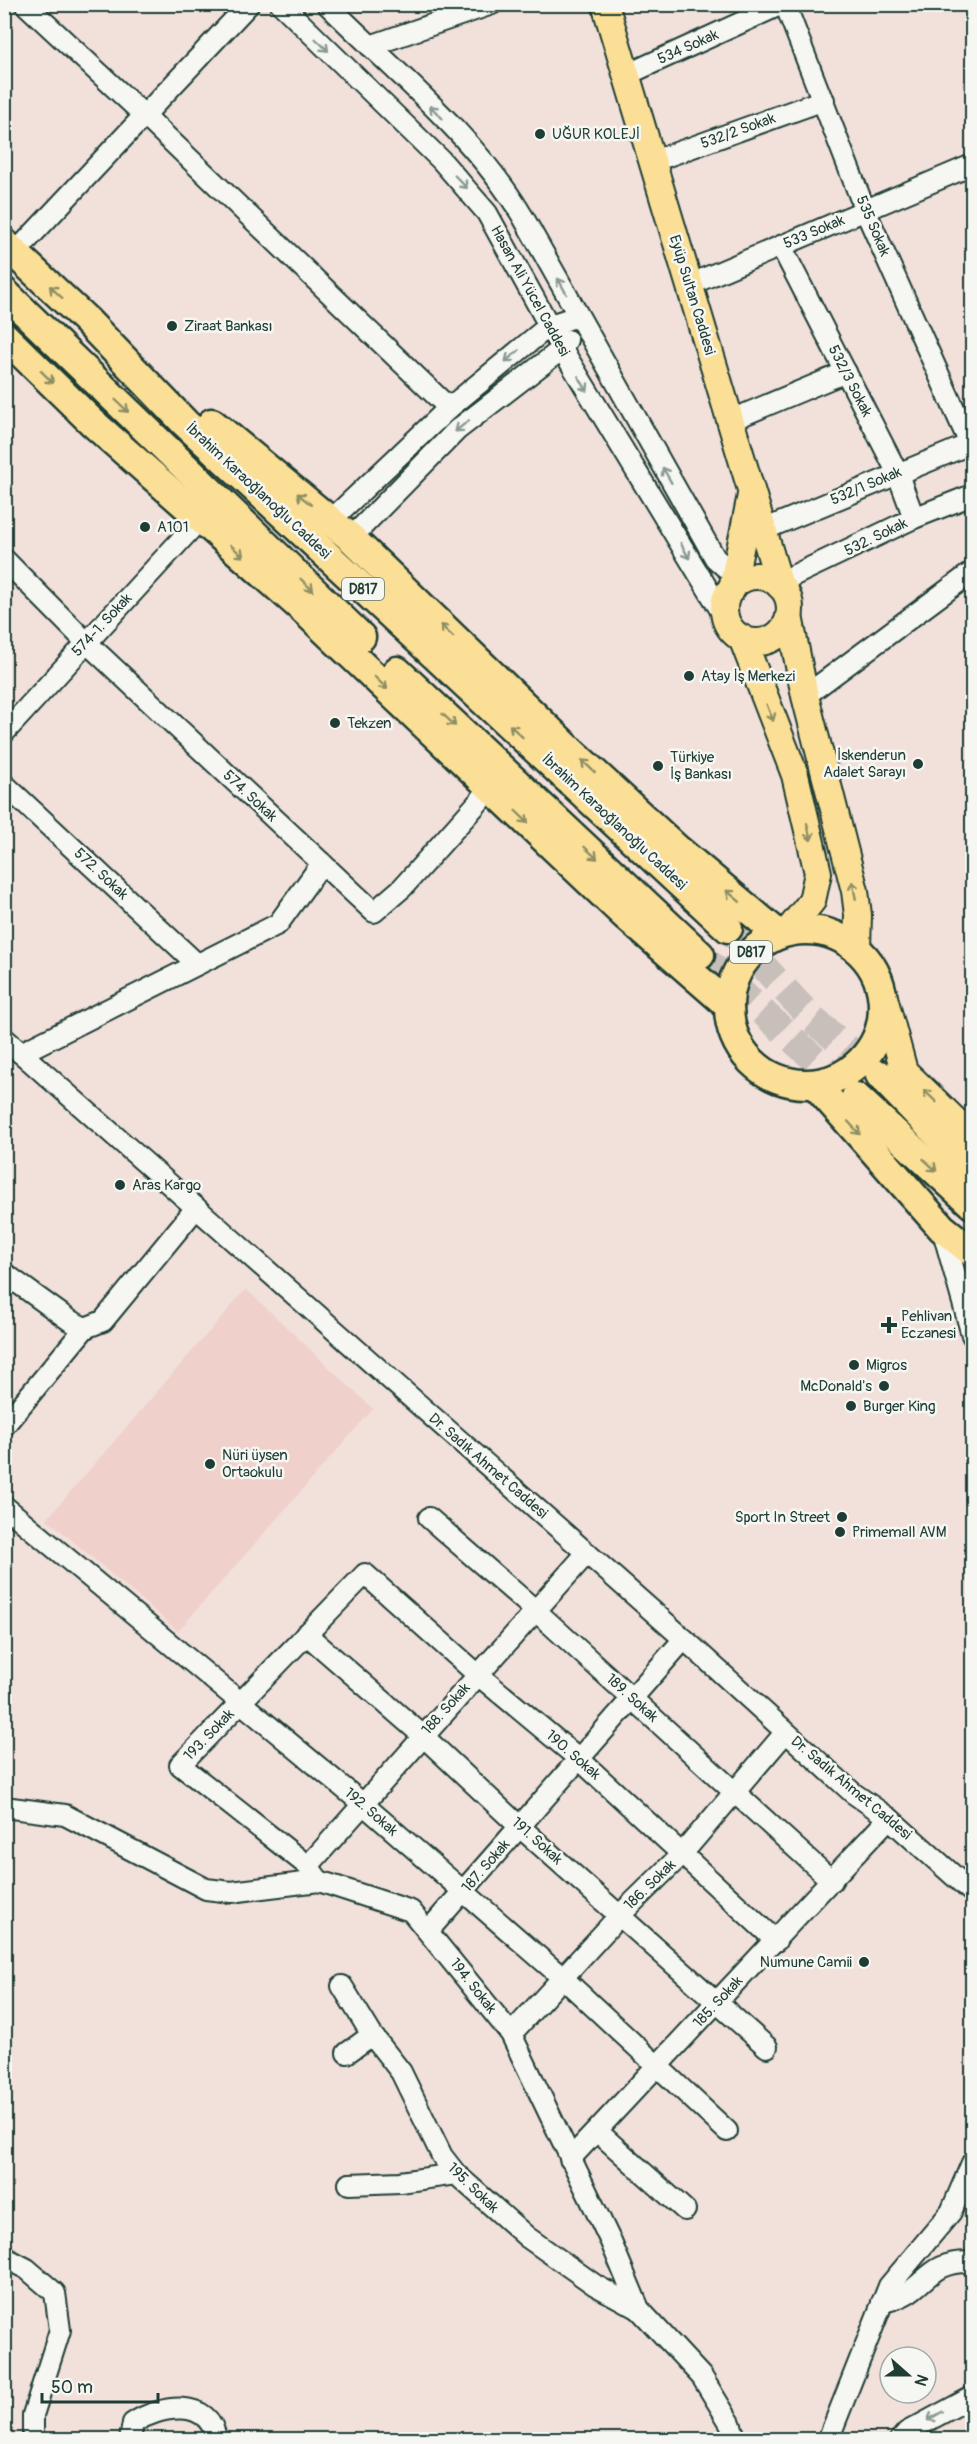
<svg xmlns="http://www.w3.org/2000/svg" width="977" height="2444" viewBox="0 0 977 2444" font-family="Pangolin,sans-serif">
  <style>
    .built { fill: #efd0ca }
    .lines { fill: none; stroke-linecap: round; stroke-linejoin: round }
    .stream { stroke: #5f8c9f; stroke-width: 4.5 }
    .highway-tunnel { stroke: #c8bfba; stroke-width: 28; stroke-dasharray: 28 14; stroke-linecap: butt }
    .minor-casing { stroke: #1f3d34; stroke-width: 24 }
    .major-casing { stroke: #1f3d34; stroke-width: 30 }
    .highway-casing { stroke: #1f3d34; stroke-width: 33 }
    .minor { stroke: #f6f6f2; stroke-width: 20 }
    .major { stroke: #fbdf96; stroke-width: 26 }
    .highway { stroke: #fbdf96; stroke-width: 28 }
    .oneway { stroke: #8a9a93 }
    .oneway2 { stroke: #8d8e65 }
    .poi-dot { fill: #1f3d34; stroke: #f6f6f2; stroke-width: 2 }
    .labels { text-anchor: middle; dominant-baseline: central; stroke-width: 5; stroke-linejoin: round; paint-order: stroke }
    .shield { fill: #f6f6f2; stroke: #60746d; stroke-width: 1.5 }
    .shield-label { font-size: 14px; font-weight: bold; fill: #1f3d34 }
    .street-label { font-size: 15px; fill: #1f3d34; stroke: #f6f6f2 }
    .poi-label { font-size: 15px; fill: #1f3d34; stroke: #f6f6f2; text-anchor: start }
  </style>
  <rect width="100%" height="100%" fill="#f2e0db"/>
  <filter id="ink" filterUnits="userSpaceOnUse"><feTurbulence type="fractalNoise" baseFrequency=".0167" numOctaves="2"/><feDisplacementMap in="SourceGraphic" scale="12" xChannelSelector="R" yChannelSelector="G"/><feConvolveMatrix kernelMatrix="1 2 1 2 8 2 1 2 1" color-interpolation-filters="sRGB"/></filter>
  <g filter="url(#ink)">
    <path class="built" d="M246,1289l127,120 -195,222 -131,-112z"/>
    <g class="lines">
      <path class="stream" d="M957,2440l15,-9"/>
      <g class="highway-tunnel">
        <path d="M728,928l84,91 68,56"/>
        <path d="M700,955l156,142"/>
      </g>
      <defs>
        <g id="minor">
          <path d="M25,4l119,111 305,293"/>
          <path d="M281,4l160,156 46,53 75,136 164,270"/>
          <path d="M327,4c67,67 148,132 196,213l192,341 10,9 31,10"/>
          <path d="M370,46l122,-42"/>
          <path d="M626,75l156,-71"/>
          <path d="M651,162l173,-62"/>
          <path d="M781,246l116,226 17,46"/>
          <path d="M15,253l234,-249"/>
          <path d="M689,285l283,-120"/>
          <path d="M729,421l117,-49"/>
          <path d="M330,521l119,-113 101,-83 28,-9"/>
          <path d="M763,530l207,-86 -105,-234 -80,-206"/>
          <path d="M351,538l106,-108 105,-81 5,-9"/>
          <path d="M4,559l82,83 288,270 28,-24 89,-100"/>
          <path d="M780,582l134,-64 58,-23"/>
          <path d="M805,696l167,-124"/>
          <path d="M4,733l197,-215"/>
          <path d="M4,784l193,180"/>
          <path d="M4,1038l680,601 169,154 36,25 83,74"/>
          <path d="M21,1053l257,-129 44,-61"/>
          <path d="M942,1228l30,107"/>
          <path d="M4,1273l65,47 16,8 18,-7 93,-113"/>
          <path d="M4,1426l81,-98"/>
          <path d="M4,1506l359,298 201,175 163,152"/>
          <path d="M429,1518l107,93 296,270"/>
          <path d="M306,1634l116,101 98,92 247,220"/>
          <path d="M4,1807l61,8 141,74 25,3 88,-11 92,30 100,123 100,208 28,67 63,68 28,46 6,17"/>
          <path d="M308,1866l279,-313"/>
          <path d="M319,1881l-11,-15 -128,-101 185,-191 112,100 101,84 198,183"/>
          <path d="M429,1930l255,-291"/>
          <path d="M342,1986l30,49 29,37 41,84 14,18 71,63 68,48 44,24"/>
          <path d="M511,2034l109,-119 61,-60 104,-122"/>
          <path d="M347,2053l25,-18"/>
          <path d="M597,2131l88,79"/>
          <path d="M570,2159l319,-341"/>
          <path d="M349,2184l51,-2 56,-8"/>
          <path d="M4,2257l23,12 28,24 5,37 -27,85v25"/>
          <path d="M882,2302c46,-7 39,-42 90,-40"/>
          <path d="M130,2440l3,-17c26,-17 78,-27 83,17"/>
          <path d="M828,2440l61,-154 62,-74 21,-49"/>
          <path d="M900,2440l7,-8 65,-35"/>
        </g>
        <g id="major">
          <path d="M605,4l175,582"/>
          <circle cx="757" cy="609" r="33"/>
          <path d="M732,589l19,-94"/>
          <path d="M789,616l16,80 50,195 3,24 -1,33"/>
          <path d="M742,638l53,137 23,98 -6,28 -24,30"/>
          <path d="M882,990l22,81 68,66"/>
        </g>
        <g id="highway">
          <path d="M4,243l82,77 99,103 543,505"/>
          <path d="M4,292l357,345"/>
          <path d="M4,336l89,87 211,187 322,306 102,89"/>
          <path d="M212,423l139,115 223,216 104,96 100,84"/>
          <path d="M397,671l303,284"/>
          <circle cx="806" cy="1007" r="77"/>
          <path d="M880,1075l92,95"/>
          <path d="M815,1084l127,144 30,24"/>
          <path d="M856,1097l116,107"/>
        </g>
      </defs>
      <use href="#minor" class="minor-casing"/>
      <use href="#major" class="major-casing"/>
      <use href="#highway" class="highway-casing"/>
      <use href="#minor" class="minor"/>
      <use href="#major" class="major"/>
      <use href="#highway" class="highway"/>
    </g>
    <defs><path id="oneway-shaft" d="M-6 0H5M1.5-3L5.5 0L1.5 3" fill="none" stroke-width="1.6" stroke-linecap="round" stroke-linejoin="round" transform="scale(1.5)"/></defs>
    <g class="oneway">
      <use href="#oneway-shaft" transform="translate(322 45) rotate(44)"/>
      <use href="#oneway-shaft" transform="translate(436 112) rotate(-135)"/>
      <use href="#oneway-shaft" transform="translate(461 182) rotate(46)"/>
      <use href="#oneway-shaft" transform="translate(562 286) rotate(-119)"/>
      <use href="#oneway-shaft" transform="translate(512 356) rotate(141)"/>
      <use href="#oneway-shaft" transform="translate(583 384) rotate(58)"/>
      <use href="#oneway-shaft" transform="translate(462 426) rotate(141)"/>
      <use href="#oneway-shaft" transform="translate(667 475) rotate(-120)"/>
      <use href="#oneway-shaft" transform="translate(685 551) rotate(61)"/>
      <use href="#oneway-shaft" transform="translate(935 2416) rotate(150)"/>
    </g>
    <g class="oneway2">
      <use href="#oneway-shaft" transform="translate(56 292) rotate(-136)"/>
      <use href="#oneway-shaft" transform="translate(47 377) rotate(45)"/>
      <use href="#oneway-shaft" transform="translate(122 406) rotate(44)"/>
      <use href="#oneway-shaft" transform="translate(304 499) rotate(-141)"/>
      <use href="#oneway-shaft" transform="translate(237 551) rotate(42)"/>
      <use href="#oneway-shaft" transform="translate(307 585) rotate(44)"/>
      <use href="#oneway-shaft" transform="translate(447 631) rotate(-136)"/>
      <use href="#oneway-shaft" transform="translate(381 683) rotate(44)"/>
      <use href="#oneway-shaft" transform="translate(770 713) rotate(68)"/>
      <use href="#oneway-shaft" transform="translate(449 720) rotate(43)"/>
      <use href="#oneway-shaft" transform="translate(516 731) rotate(-137)"/>
      <use href="#oneway-shaft" transform="translate(588 766) rotate(-137)"/>
      <use href="#oneway-shaft" transform="translate(522 817) rotate(44)"/>
      <use href="#oneway-shaft" transform="translate(809 832) rotate(77)"/>
      <use href="#oneway-shaft" transform="translate(591 853) rotate(43)"/>
      <use href="#oneway-shaft" transform="translate(854 890) rotate(-101)"/>
      <use href="#oneway-shaft" transform="translate(733 896) rotate(-140)"/>
      <use href="#oneway-shaft" transform="translate(930 1096) rotate(-136)"/>
      <use href="#oneway-shaft" transform="translate(854 1128) rotate(48)"/>
      <use href="#oneway-shaft" transform="translate(930 1165) rotate(42)"/>
    </g>
  </g>
  <g class="poi-dot">
    <circle cx="540" cy="134" r="6"/>
    <circle cx="172" cy="326" r="6"/>
    <circle cx="145" cy="527" r="6"/>
    <circle cx="689" cy="676" r="6"/>
    <circle cx="335" cy="723" r="6"/>
    <circle cx="918" cy="764" r="6"/>
    <circle cx="658" cy="766" r="6"/>
    <circle cx="120" cy="1185" r="6"/>
    <path d="M886 1316h6v6h6v6h-6v6h-6v-6h-6v-6h6z"/>
    <circle cx="854" cy="1365" r="6"/>
    <circle cx="884" cy="1386" r="6"/>
    <circle cx="851" cy="1406" r="6"/>
    <circle cx="210" cy="1464" r="6"/>
    <circle cx="842" cy="1517" r="6"/>
    <circle cx="840" cy="1532" r="6"/>
    <circle cx="864" cy="1962" r="6"/>
  </g>
  <g class="labels">
    <g class="shield">
      <rect x="342" y="578" width="42" height="22" rx="4.5"/>
      <rect x="730" y="941" width="42" height="22" rx="4.5"/>
    </g>
    <g class="shield-label">
      <text x="363" y="589">D817</text>
      <text x="751" y="952">D817</text>
    </g>
    <g class="street-label">
      <text transform="translate(688 47) rotate(-24)">534 Sokak</text>
      <text transform="translate(738 131) rotate(-20)">532/2 Sokak</text>
      <text transform="translate(873 226) rotate(67)">535 Sokak</text>
      <text transform="translate(814 232) rotate(-23)">533 Sokak</text>
      <text transform="translate(530 291) rotate(61)">Hasan Ali Yücel Caddesi</text>
      <text transform="translate(692 295) rotate(73)">Eyüp Sultan Caddesi</text>
      <text transform="translate(850 381) rotate(63)">532/3 Sokak</text>
      <text transform="translate(866 486) rotate(-23)">532/1 Sokak</text>
      <text transform="translate(258 491) rotate(43)">İbrahim Karaoğlanoğlu Caddesi</text>
      <text transform="translate(876 537) rotate(-26)">532. Sokak</text>
      <text transform="translate(102 625) rotate(-47)">574-1. Sokak</text>
      <text transform="translate(250 796) rotate(43)">574. Sokak</text>
      <text transform="translate(614 822) rotate(43)">İbrahim Karaoğlanoğlu Caddesi</text>
      <text transform="translate(101 874) rotate(43)">572. Sokak</text>
      <text transform="translate(488 1466) rotate(41)">Dr. Sadık Ahmet Caddesi</text>
      <text transform="translate(632 1698) rotate(42)">189. Sokak</text>
      <text transform="translate(446 1709) rotate(-48)">188. Sokak</text>
      <text transform="translate(209 1735) rotate(-46)">193. Sokak</text>
      <text transform="translate(573 1755) rotate(41)">190. Sokak</text>
      <text transform="translate(851 1788) rotate(40)">Dr. Sadık Ahmet Caddesi</text>
      <text transform="translate(371 1812) rotate(41)">192. Sokak</text>
      <text transform="translate(537 1841) rotate(42)">191. Sokak</text>
      <text transform="translate(486 1866) rotate(-49)">187. Sokak</text>
      <text transform="translate(650 1885) rotate(-44)">186. Sokak</text>
      <text transform="translate(473 1986) rotate(52)">194. Sokak</text>
      <text transform="translate(718 2002) rotate(-47)">185. Sokak</text>
      <text transform="translate(473 2188) rotate(44)">195. Sokak</text>
    </g>
    <g class="poi-label">
      <text x="552" y="134">UĞUR KOLEJİ</text>
      <text x="184" y="326">Ziraat Bankası</text>
      <text x="157" y="527">A101</text>
      <text x="701" y="676">Atay İş Merkezi</text>
      <text x="347" y="723">Tekzen</text>
      <text x="906" y="755" text-anchor="end">İskenderun<tspan x="906" dy="17">Adalet Sarayı</tspan></text>
      <text x="670" y="757">Türkiye<tspan x="670" dy="17">İş Bankası</tspan></text>
      <text x="132" y="1185">Aras Kargo</text>
      <text x="901" y="1316">Pehlivan<tspan x="901" dy="17">Eczanesi</tspan></text>
      <text x="866" y="1365">Migros</text>
      <text x="872" y="1386" text-anchor="end">McDonald's</text>
      <text x="863" y="1406">Burger King</text>
      <text x="222" y="1455">Nüri üysen<tspan x="222" dy="17">Ortaokulu</tspan></text>
      <text x="830" y="1517" text-anchor="end">Sport In Street</text>
      <text x="852" y="1532">Primemall AVM</text>
      <text x="852" y="1962" text-anchor="end">Numune Camii</text>
    </g>
  </g>
  <rect width="977" height="2444" fill="none" stroke="#f6f6f2" stroke-width="24"/>
  <rect x="12" y="12" width="953" height="2420" fill="none" stroke="#1f3d34" stroke-width="2" filter="url(#ink)"/>
  <g transform="translate(908 2375) rotate(111)"><circle r="28" fill="#f6f6f2" stroke="#a0aca6" stroke-width="1.5"/>
  <path d="M0-4.5L10 22L0 15L-10 22Z" fill="#1f3d34"/>
  <text y="-9" font-size="16" font-weight="bold" text-anchor="middle" fill="#1f3d34">N</text>
  </g>
  <path d="M42 2393v9h116v-9" fill="none" stroke="#1f3d34" stroke-width="3"/>
  <text x="51" y="2393" font-size="18" fill="#1f3d34" stroke="#f6f6f2" stroke-width="4.5" paint-order="stroke">50 m</text>
</svg>
